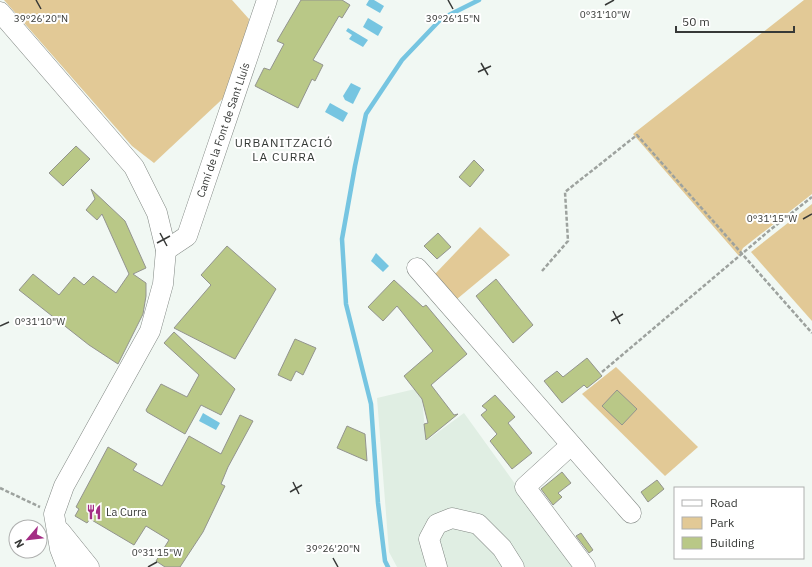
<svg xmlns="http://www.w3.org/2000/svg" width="812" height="567" viewBox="0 0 812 567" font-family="'IBM Plex Sans',sans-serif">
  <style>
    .built { fill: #e0eee3 }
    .green { fill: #e2c996 }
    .water { fill: #76c5e1 }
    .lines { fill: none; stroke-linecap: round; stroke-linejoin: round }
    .stream { stroke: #76c5e1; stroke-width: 4.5 }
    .building { fill: #b9c887; stroke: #93948e }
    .minor-casing { stroke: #818783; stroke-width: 21 }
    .path { stroke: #9da29e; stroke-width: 2.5; stroke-dasharray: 4 2; stroke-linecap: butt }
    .minor { stroke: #fff; stroke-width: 20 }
    .ticks { fill: none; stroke: #373937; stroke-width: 1.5 }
    .labels { text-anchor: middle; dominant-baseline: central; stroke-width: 4; stroke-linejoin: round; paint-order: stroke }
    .street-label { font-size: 11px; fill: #373937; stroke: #fff }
    .poi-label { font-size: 11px; fill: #373937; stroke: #fff; text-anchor: start }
    .neighbourhood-label { font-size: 12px; letter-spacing: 1px; fill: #343935; stroke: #fff }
    .ticks-label { font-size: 10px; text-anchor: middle; fill: #373937; stroke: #fff; stroke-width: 4; stroke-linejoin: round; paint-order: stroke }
  </style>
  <rect width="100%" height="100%" fill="#f1f8f3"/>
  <path class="built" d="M415,389l7,9 4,43 38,-28 111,154h-178l-8,-15 -12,-154z"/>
  <g class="green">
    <path d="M4,0h228l17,19 -3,28 -14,43 -78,73 -22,-17z"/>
    <path d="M804,0h8v194l-69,54 -4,8 -106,-122z"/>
    <path d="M812,204v117l-61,-69z"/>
    <path d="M480,227l30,28 -53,44 -22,-25z"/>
    <path d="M616,367l82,80 -33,29 -83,-82z"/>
  </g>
  <g class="water">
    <path d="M369,0h5l10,6 -4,7 -14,-8z"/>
    <path d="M368,18l15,9 -5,9 -15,-9z"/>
    <path d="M348,28l20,12 -5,7 -14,-8 3,-4 -6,-4z"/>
    <path d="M351,83l10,5 -8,16 -8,-4 -2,-4z"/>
    <path d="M330,103l18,10 -5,9 -18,-10z"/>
    <path d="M376,253l13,13 -6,6 -12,-11z"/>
    <path d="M203,413l17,10 -4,7 -17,-9z"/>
  </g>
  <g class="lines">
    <path class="stream" d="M388,567l-3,-6 -7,-58 -7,-99 -25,-100 -4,-65 13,-73 11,-52 36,-54 39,-41 38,-19"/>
  </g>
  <g class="building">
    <path d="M301,0h41l8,5 -8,13 -3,-2 -26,44 10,5 -8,16 -3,-2 -14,29 -43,-22 9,-18 6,2 14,-26 -7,-3z"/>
    <path d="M76,146l14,13 -27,27 -14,-13z"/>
    <path d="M474,160l10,10 -14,17 -11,-10z"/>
    <path d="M91,189l34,32 21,47 -13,6 13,9v13l-3,18 -25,50 -29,-19 -70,-55 14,-16 26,21 15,-18 10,8 9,-9 23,17 13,-19 -27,-60 -5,6 -11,-10 9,-11z"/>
    <path d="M438,233l13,14 -14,12 -13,-13z"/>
    <path d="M227,246l49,43 -41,70 -61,-31 37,-43 -10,-10z"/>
    <path d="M496,279l37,46 -20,18 -37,-47z"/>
    <path d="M394,280l29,27 3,-2 41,49 -36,31 23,30 4,-1 -32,26 -2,-16 4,-1 -6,-24 -18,-23 29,-25 -36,-45 -14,15 -15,-14z"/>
    <path d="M174,332l61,57 -14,26 -20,-10 -16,29 -38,-22 -1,-2 15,-26 26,13 12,-22 -35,-32z"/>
    <path d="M295,339l21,9 -13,27 -7,-4 -5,10 -13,-6z"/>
    <path d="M587,358l15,18 -15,12 -3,-3 -22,18 -18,-22 13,-10 6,6z"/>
    <path d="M617,390l20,19 -15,16 -20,-19z"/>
    <path d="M495,395l20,22 -7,6 24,30 -20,16 -22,-28 7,-7 -16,-19 6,-5 -5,-4z"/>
    <path d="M240,415l13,6 -25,46 -7,17 4,2 -22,46 -23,35h-15l-9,-6 13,-21 -23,-14 -12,19 -44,-26 -3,4 -12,-7 4,-7 -3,-2 32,-60 29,17 -4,6 29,16 27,-50 32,18z"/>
    <path d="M347,426l18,8 2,27 -30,-13z"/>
    <path d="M562,472l9,11 -13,10 4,4 -9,8 -12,-16z"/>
    <path d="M657,480l7,9 -16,13 -7,-10z"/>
    <path d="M581,533l12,17 -4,3 -13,-17z"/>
  </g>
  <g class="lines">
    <defs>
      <g id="minor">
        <path d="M0,12l134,155 23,46 9,37 -3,34 -13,47 -86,155 -10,28 6,35 7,18"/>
        <path d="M166,250l21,-14 80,-236"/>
        <path d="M417,268l214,245"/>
        <path d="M571,445l-46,42 60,80"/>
        <path d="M60,531l29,36"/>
        <path d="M437,567l-8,-28 8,-15 15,-6 26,6 24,24 12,19"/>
      </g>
    </defs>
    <use href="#minor" class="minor-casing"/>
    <g class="path">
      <path d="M542,271l26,-30 -3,-49 72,-57 175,198"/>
      <path d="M602,372l168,-142 42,-33"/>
      <path d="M0,488l40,19"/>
    </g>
    <use href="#minor" class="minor"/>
  </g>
  <path class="ticks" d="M36,0l5,9M448,0l5,9M605,5l9,-5M481,63l7,12M478,72l13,-6M803,219l9,-5M160,233l7,13M157,243l13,-7M613,311l7,13M611,321l12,-7M0,326l9,-4M293,482l6,12M290,492l12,-7M333,558l5,9M148,567l9,-5"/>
  <defs>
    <symbol id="restaurant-bare" viewBox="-9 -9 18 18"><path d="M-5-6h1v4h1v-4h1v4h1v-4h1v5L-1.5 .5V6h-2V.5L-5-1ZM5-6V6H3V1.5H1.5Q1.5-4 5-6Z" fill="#a32c84" stroke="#fff" stroke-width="2.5" paint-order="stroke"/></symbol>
  </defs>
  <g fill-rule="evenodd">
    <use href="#restaurant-bare" x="83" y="501" width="22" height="22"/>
  </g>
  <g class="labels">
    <g class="street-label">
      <text transform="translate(223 130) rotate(-71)">Camí de la Font de Sant Lluís</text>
    </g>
    <g class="poi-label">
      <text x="106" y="512">La Curra</text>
    </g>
    <g class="neighbourhood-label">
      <text x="284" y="142">URBANITZACIÓ<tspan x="284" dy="14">LA CURRA</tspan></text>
    </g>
  </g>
  <g class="ticks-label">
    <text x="605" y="18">0°31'10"W</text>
    <text x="41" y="22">39°26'20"N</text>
    <text x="453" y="22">39°26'15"N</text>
    <text x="772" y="222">0°31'15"W</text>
    <text x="40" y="325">0°31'10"W</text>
    <text x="333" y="552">39°26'20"N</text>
    <text x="157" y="556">0°31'15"W</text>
  </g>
  <rect x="674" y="487" width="130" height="72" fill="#ffffff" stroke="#afb0af"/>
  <rect x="682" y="500" width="20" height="6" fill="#ffffff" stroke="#afb0af"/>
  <text x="710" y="507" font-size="12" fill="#373937">Road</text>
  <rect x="682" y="517" width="20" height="12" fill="#e2c996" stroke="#afb0af"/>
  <text x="710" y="527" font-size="12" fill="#373937">Park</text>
  <rect x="682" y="537" width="20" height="12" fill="#b9c887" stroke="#afb0af"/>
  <text x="710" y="547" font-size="12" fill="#373937">Building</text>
  <g transform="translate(28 539) rotate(242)"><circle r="19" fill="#ffffff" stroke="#afb0af"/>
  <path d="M0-3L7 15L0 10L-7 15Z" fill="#a32c84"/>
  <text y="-6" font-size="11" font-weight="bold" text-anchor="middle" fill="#373937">N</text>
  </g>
  <path d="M676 26v6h118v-6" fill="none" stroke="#373937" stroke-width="2"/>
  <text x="682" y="26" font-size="12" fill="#373937" stroke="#ffffff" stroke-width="3" paint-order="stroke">50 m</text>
</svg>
